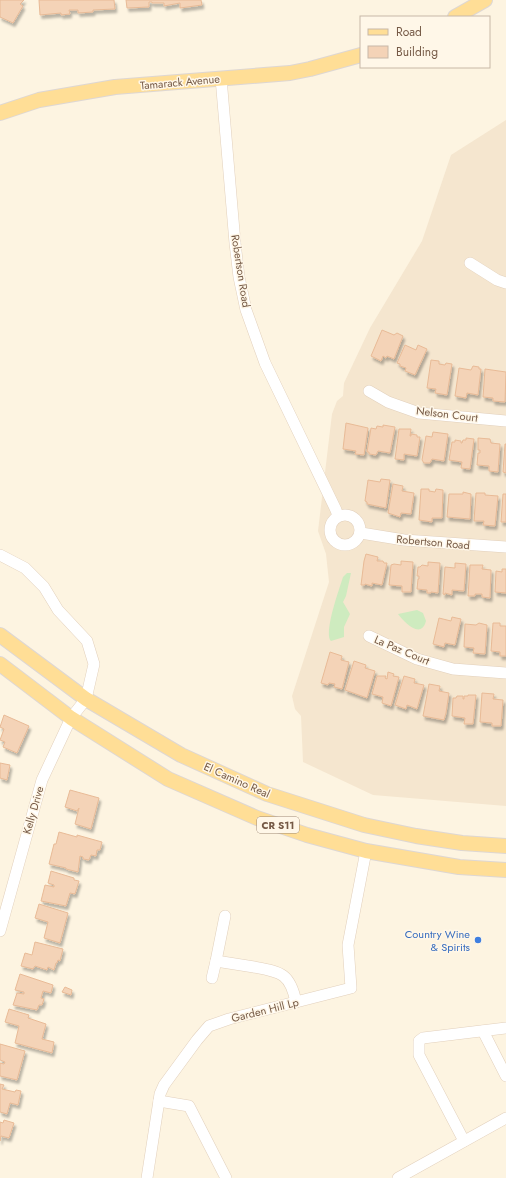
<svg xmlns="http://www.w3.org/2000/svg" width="506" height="1178" viewBox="0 0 506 1178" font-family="Jost,sans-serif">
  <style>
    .residential { fill: #f5e6cf }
    .green { fill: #ceebbf }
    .building { fill: #f4d3b7; stroke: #e8ba96; filter: url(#shadow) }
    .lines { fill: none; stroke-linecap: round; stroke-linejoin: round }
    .minor-casing { stroke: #e2d0bc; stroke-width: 12 }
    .major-casing { stroke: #ded7d3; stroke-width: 16 }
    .minor { stroke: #fff; stroke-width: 11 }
    .major { stroke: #ffde96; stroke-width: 14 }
    .shop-dot { fill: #3f7fe0; stroke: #fff7e8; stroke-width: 1.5 }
    .labels { text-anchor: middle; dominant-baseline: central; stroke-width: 3; stroke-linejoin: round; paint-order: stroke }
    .shield { fill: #fff7e8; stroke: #9f8977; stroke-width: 1 }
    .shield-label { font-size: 10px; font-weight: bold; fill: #765a46 }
    .street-label { font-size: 11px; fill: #765a46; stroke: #fff7e8 }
    .shop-label { font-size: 11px; fill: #366cbe; stroke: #fff7e8; text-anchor: end }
  </style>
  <defs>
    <filter id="shadow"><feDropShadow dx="2" dy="3.5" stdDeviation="1" flood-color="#0004"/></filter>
  </defs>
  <rect width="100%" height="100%" fill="#fdf4e1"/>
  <path class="residential" d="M506,120v686l-133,-11 -70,-33 -2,-46 -6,-7 -3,-13 37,-114 -3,-28 -8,-23 14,-117 5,-13 6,-5 1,-13 26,-55 52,-87 29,-86z"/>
  <g class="green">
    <path d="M347,573h4l-5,23 -3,6 7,12 -6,13v10l-13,4 -1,-1c-5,-12 9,-50 13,-63z"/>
    <path d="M417,610l6,3 3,8c-5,19 -22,1 -28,-7z"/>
  </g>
  <g class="building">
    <path d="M0,0h24l-4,4 3,2 -10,17 -13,-6z"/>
    <path d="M39,0h75l1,9 -22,1v2l-15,1v-3h-9l1,4 -9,1v-2l-21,2z"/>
    <path d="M126,0h75l1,5 -22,3v-5l-16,3v-3h-12v-1h-3v5l-22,1z"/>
    <path d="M382,330l12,5 3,-2 6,3 -9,23 -7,-3 -1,2 -3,-2 -2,5 -10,-5z"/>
    <path d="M405,345l11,5 2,-5 9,4 -12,26 -10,-4 1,-3 -6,-2v-2l-3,-1z"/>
    <path d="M431,360l8,1v3l6,1 1,-2 6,1 -5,31 -12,-2 1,-4 -9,-1z"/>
    <path d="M473,366l6,1v2h2l-3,26 -11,-2 -1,5 -11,-2 4,-28 12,2z"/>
    <path d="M485,369l21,3 -1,30 -12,-1v-3l-10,-1z"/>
    <path d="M346,423l22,5 -4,27 -9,-1 1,-3 -13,-2z"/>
    <path d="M383,425l12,2 -5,26 -12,-2 -2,4 -7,-1v-2h-2l4,-24 5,1 1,-3 6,1z"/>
    <path d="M399,429h12l-1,7h1v-2l6,1v2h3l-3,19 -13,-2v6l-9,-1z"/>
    <path d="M433,432l15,2 -4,27 -12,-2 -2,4h-6l-2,-3 4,-24 6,1z"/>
    <path d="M466,438l8,1 -4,30 -9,-1 1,-6 -13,-2 3,-18h3v-2l6,1v2h1l1,-3h3z"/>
    <path d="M478,438l12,1 1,4 9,1 -2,28 -9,-1v-5l-12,-1 1,-12h2v-3h-2z"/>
    <path d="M505,444h1v29l-3,-1z"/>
    <path d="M381,479l9,1 -4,28 -19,-4v-2l-2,-1 3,-21 12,2z"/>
    <path d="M393,484l10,2 -1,5 12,2 -3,21 -10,-1 -1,4 -12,-4z"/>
    <path d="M421,489h8v2l6,1 1,-3 7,1 -1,28h-10v4l-13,-2z"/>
    <path d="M463,492l8,2 -1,25 -23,-2 2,-23h14z"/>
    <path d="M476,493h9v2l13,1 -3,30 -12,-1 1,-4h-10z"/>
    <path d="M503,494h3v28h-5z"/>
    <path d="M366,554l12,3 -1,4h6l1,2h3l-5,22 -10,-2v3l-7,-2v1h-4l3,-24z"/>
    <path d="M401,561l12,1 -2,30h-9v-6l-13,-1 2,-20 3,-1 7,1z"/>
    <path d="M428,562l12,1 -2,30 -7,-1v1h-4v-3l-10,-1 1,-10h1v-3h-2l1,-9h2l2,-2 6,1z"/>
    <path d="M455,563l11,1 -2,27 -12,-1v5l-7,-2v2l-2,-1 2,-27 10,1z"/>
    <path d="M470,565h13l-1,4 9,1 -1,28 -8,-1v-3h-7v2h-7z"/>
    <path d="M502,569h4v24l-11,-1 1,-21 6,1z"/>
    <path d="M452,617l9,2 -6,26 -10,-2 -1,4 -11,-3 6,-26 12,3z"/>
    <path d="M479,623l8,2 -2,29 -12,-1 1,-5 -10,-1 1,-23 11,1z"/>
    <path d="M493,623h7v3h6v30h-6v-4l-9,-1z"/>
    <path d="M330,652l12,4 -1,4 8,2 -7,27 -8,-2 1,-3 -6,-1 -1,2 -7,-2z"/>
    <path d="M354,661l12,4 -1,3 10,3 -8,27 -22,-8z"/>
    <path d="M388,672l6,2 -1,2 6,1 -8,29 -9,-3 1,-6 -11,-3 5,-18h9l-1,2 2,1z"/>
    <path d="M404,676l11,3 -1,4 10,2 -7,24 -10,-4 -1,4 -11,-4z"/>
    <path d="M429,684l11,2 -1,5 10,2 -3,20 -2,7 -21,-4z"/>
    <path d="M482,693l12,1 -1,5 10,1 -2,26h-9v-3l-12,-1z"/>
    <path d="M468,695h8l-3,29h-9l1,-6 -13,-2 1,-18h3l1,-2h6v3h1v-3h4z"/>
    <path d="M4,715l25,11 -12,27 -14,-6 2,-5 -5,-2 4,-11 -4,-2z"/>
    <path d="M0,763l10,2 -3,15 -7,-2z"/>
    <path d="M70,790l29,8 -8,31 -16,-5 4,-16 -2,3 -12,-4z"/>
    <path d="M59,832l18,5v-2l25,7 -2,8h-3l-1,6 -5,-1 -2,5 -6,-1v-2l-3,-1 -2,16 -12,-3v-1l-17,-4 5,-20h2z"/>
    <path d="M51,871l23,7v2l5,1 -4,13 -5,-1 -4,13 -25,-5 4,-16 9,2v-2l-6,-2z"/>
    <path d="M39,904l29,9 -8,30 -16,-5 4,-16 -13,-4z"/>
    <path d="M35,942l28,7 -3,12 -2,-1 -1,3h-1l-2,7 -6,-3 -1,3 -12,-4 -2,3 -12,-3 4,-13 7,2z"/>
    <path d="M20,974l33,11 -2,8 -8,-2 -2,7 3,1 -2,6h-3l-2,5 -24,-5 4,-12 7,1v-2l-9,-2z"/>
    <path d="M65,987l7,3 -1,5 -9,-3z"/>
    <path d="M9,1009l20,6 -1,3 18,6 -4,15 12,3 -2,11 -37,-10 4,-17 -14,-4z"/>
    <path d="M0,1044l25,7 -8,29 -17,-4v-13l4,1 1,-2 -5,-2z"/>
    <path d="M0,1084l4,1 -2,4 13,3 1,-2 5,1 -3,14 -8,-2 -3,11 -7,-2z"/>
    <path d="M4,1120l10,3 -5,15 -8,-2 -1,5v-19l3,1z"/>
  </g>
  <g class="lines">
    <defs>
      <g id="minor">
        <path d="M221,78l14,165 4,34 7,33 19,53 71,147 2,6"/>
        <path d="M470,263l27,17 9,3"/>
        <path d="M369,391l19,11 31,11 87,8"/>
        <circle cx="345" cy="530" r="15"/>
        <path d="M361,533l43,7 102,7"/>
        <path d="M0,555l25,13 19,19 14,23 29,31 7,23 -8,35 -15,19 -29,62 -42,151"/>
        <path d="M369,636l48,23 36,10 53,4"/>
        <path d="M225,916l-9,45c13,2 25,4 38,6 27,5 36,6 42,35"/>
        <path d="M212,978l4,-17"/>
        <path d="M483,1031l23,45"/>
        <path d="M159,1101l30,5 37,72"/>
        <path d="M464,1141l-45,-86v-14l4,-3 83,-10"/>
        <path d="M147,1178l13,-84 4,-9 33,-45 12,-14 20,-7 122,-31 -3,-43 18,-94"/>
        <path d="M398,1178l108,-60"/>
      </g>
      <g id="major">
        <path d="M455,17l30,-17"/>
        <path d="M0,113l39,-13 76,-13 175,-14 20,-4 51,-14"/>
        <path d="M0,635l86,64 95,56 86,39 97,31 52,11 46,7 44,3"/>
        <path d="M0,664l71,54 97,61 89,39 50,17 59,16 93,16 47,3"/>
      </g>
    </defs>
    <use href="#minor" class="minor-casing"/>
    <use href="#major" class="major-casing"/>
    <use href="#minor" class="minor"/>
    <use href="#major" class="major"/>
  </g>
  <circle class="shop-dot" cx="478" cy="940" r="4"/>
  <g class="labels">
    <rect class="shield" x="257" y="817" width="42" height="16" rx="3"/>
    <g class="shield-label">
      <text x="278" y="825">CR S11</text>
    </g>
    <g class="street-label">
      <text transform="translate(180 82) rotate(-5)">Tamarack Avenue</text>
      <text transform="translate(241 271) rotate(81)">Robertson Road</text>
      <text transform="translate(447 414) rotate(7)">Nelson Court</text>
      <text transform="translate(433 542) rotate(5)">Robertson Road</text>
      <text transform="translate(402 650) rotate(23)">La Paz Court</text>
      <text transform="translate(237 780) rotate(24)">El Camino Real</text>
      <text transform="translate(33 810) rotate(-74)">Kelly Drive</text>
      <text transform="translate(265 1010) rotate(-14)">Garden Hill Lp</text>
    </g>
    <g class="shop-label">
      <text x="470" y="934">Country Wine<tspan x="470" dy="13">&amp; Spirits</tspan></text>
    </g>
  </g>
  <rect x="360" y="16" width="130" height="52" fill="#fff7e8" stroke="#c8b8a7"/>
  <rect x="368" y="29" width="20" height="6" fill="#ffde96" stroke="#c8b8a7"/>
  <text x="396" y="36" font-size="12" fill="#765a46">Road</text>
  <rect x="368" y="46" width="20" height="12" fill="#f4d3b7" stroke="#c8b8a7"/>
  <text x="396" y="56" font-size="12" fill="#765a46">Building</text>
</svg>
